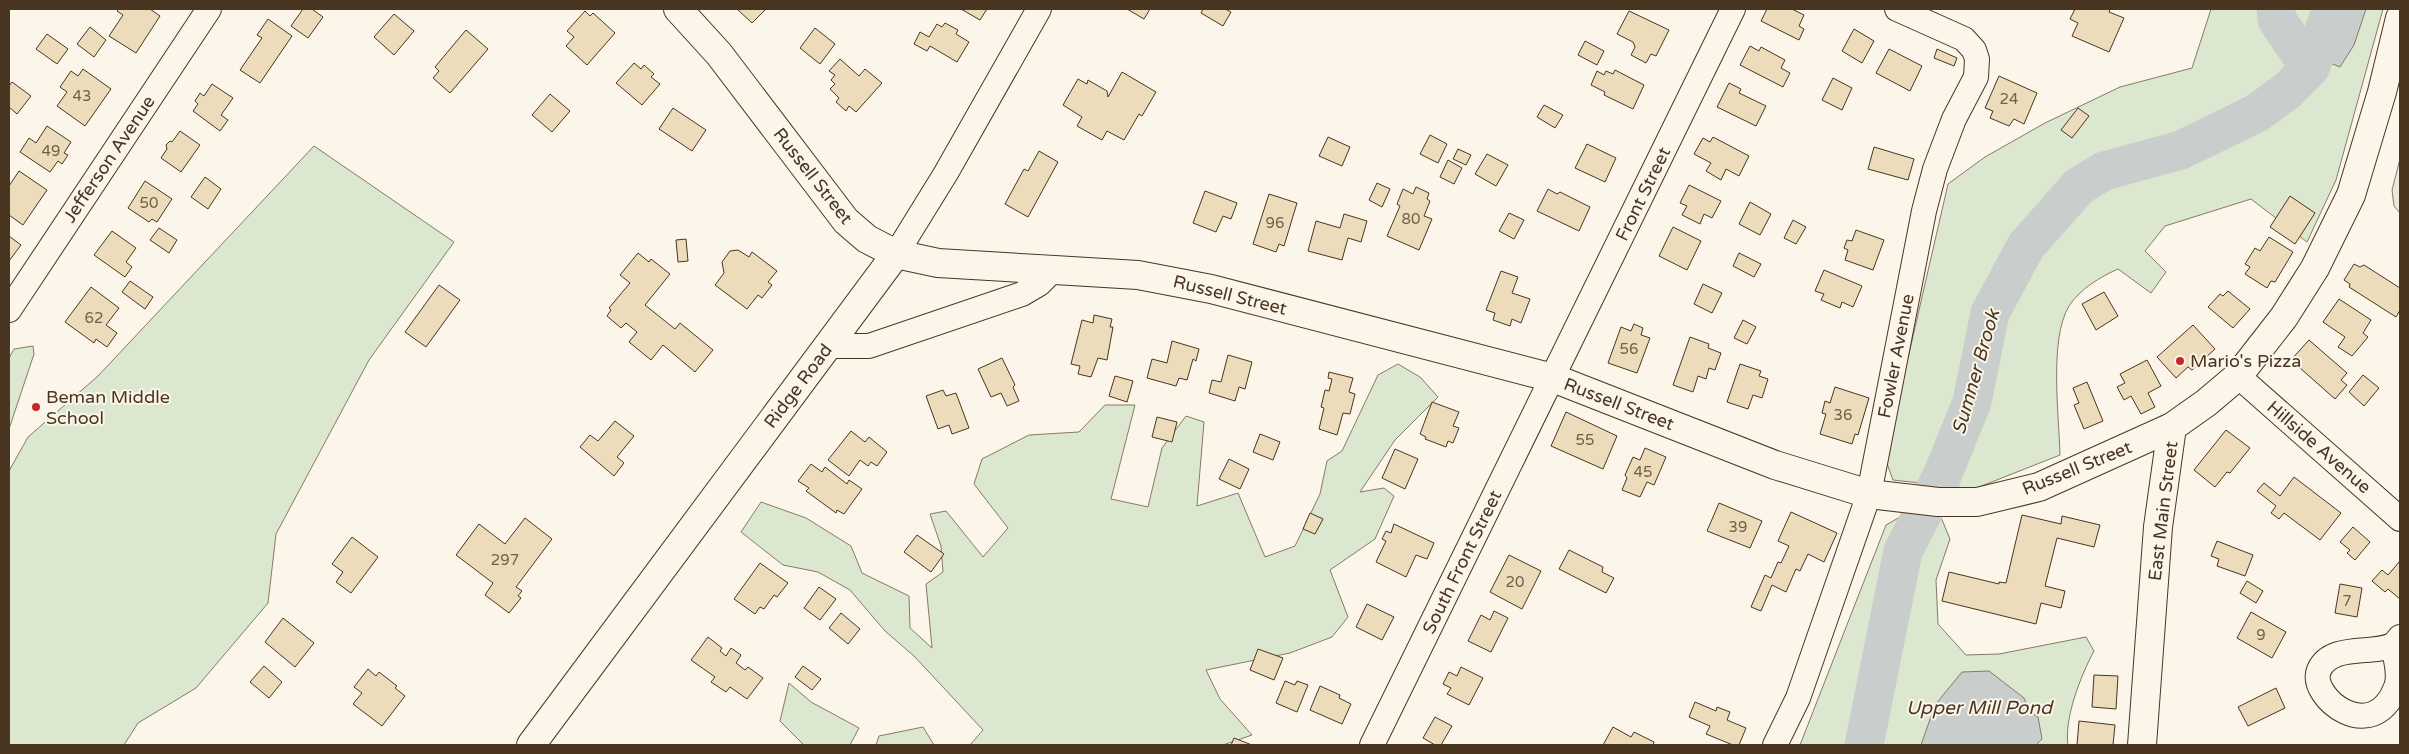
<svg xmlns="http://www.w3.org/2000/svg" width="2409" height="754" viewBox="0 0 2409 754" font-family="'Varela Round',sans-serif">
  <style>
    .green { fill: #dce7d0; stroke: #887966 }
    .parking { fill: #ede7d9; stroke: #887966 }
    .water { fill: #c9cecd; stroke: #887966 }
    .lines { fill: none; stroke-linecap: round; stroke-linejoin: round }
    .river { stroke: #c9cecd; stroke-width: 39 }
    .building { fill: #ecdcbc; stroke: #4a3520 }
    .minor-casing { stroke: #4a3520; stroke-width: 26 }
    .major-casing { stroke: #4a3520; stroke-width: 30 }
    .minor { stroke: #fbf6e9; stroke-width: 24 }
    .major { stroke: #fbf6e9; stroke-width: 28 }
    .poi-dot { fill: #c62828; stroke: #fbf6e9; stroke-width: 2 }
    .labels { text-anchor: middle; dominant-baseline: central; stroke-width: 4; stroke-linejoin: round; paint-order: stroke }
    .number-label { font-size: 15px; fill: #725f47 }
    .street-label { font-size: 18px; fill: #4a3520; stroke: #fbf6e9 }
    .poi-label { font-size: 18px; fill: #4a3520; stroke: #fbf6e9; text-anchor: start }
    .water-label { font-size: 19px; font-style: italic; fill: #4a3520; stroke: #fbf6e9 }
  </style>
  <rect width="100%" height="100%" fill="#fbf6e9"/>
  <g class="green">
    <path d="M2211,9h172l-47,171 -29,62 -56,-43 -86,27 -20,25 21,21 -15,21 -33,-24c-18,8 -38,20 -49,37 -20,33 -10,109 -9,149l-86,34 -81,-9 -8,-22 63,-274 37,-27 60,-34 75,-36 72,-19z"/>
    <path d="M314,146l140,96 -85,118 -93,174 -8,69 -72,85 -58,35 -14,22h-115v-274l19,-34 70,-61z"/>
    <path d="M33,346l1,8 -25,75v-71l5,-9z"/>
    <path d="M1398,364l22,13 18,20 -43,43 -35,52 24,-4 10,8 -19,43 -45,31 18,47 -16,20 -42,16 -84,17 14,29 32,36 -29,10h-253l13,-15 -69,-74 -29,-25 -35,-41 -32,-18 -35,-7 -42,-33 20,-30 45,16 45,28 11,27 47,23 1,32 22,20 -6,-64 17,-12 -2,-26 -11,-32 16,-3 37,46 25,-29 -34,-44 8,-25 47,-24 50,-3 26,-27h30l-24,94 37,8 14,-59 24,-32 18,6 -7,84 41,-13 27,64 30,-11 25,-52 7,-33 15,-10 36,-76z"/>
    <path d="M1940,515l10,24 -14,41 2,44 28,31 33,-1 87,-17 8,14c-13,24 -30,67 -26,94h-268l86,-220 14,-8z"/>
    <path d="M789,683l22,19 48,26 -9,17h-46l-24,-24z"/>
    <path d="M923,727l11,18h-58l3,-9z"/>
  </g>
  <path class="parking" d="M2400,159v54l-6,-7 -2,-16z"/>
  <g class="water">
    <path d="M2319,9h47l-12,36 -14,22 -20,-8c-15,-27 -8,-23 -1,-50z"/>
    <path d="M1989,671l35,27 5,13 9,6 4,22 -6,6h-115l14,-40 27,-33z"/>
  </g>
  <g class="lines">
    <g class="river">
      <path d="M2276,9l1,11 33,48"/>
      <path d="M1864,745l39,-194 39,-75 30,-74 18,-89 36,-67 53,-60 25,-15 77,-21 76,-37 31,-23 22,-22 22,-59"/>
    </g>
  </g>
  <g class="building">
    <path d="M119,9h31l10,7 -24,37 -27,-17 14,-21 -6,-4z"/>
    <path d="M303,9h9l11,8 -15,21 -17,-12z"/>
    <path d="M737,9h29l-14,14z"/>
    <path d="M961,9h26l-7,11z"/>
    <path d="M1127,9h23l-6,10z"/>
    <path d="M1203,9h22l6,3 -8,14 -22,-13z"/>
    <path d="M1767,9h25l12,6 -5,11 5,3 -5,11 -38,-19z"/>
    <path d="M2075,9h35l-1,3 15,6 -15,34 -37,-16 6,-13 -8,-4z"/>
    <path d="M585,11l5,5 3,-3 22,20 -28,32 -21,-19 8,-9 -7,-6z"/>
    <path d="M1629,11l40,19 -13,26 -5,-2 -5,9 -15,-8 4,-8 -2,-5 -16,-8z"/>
    <path d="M394,14l20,17 -20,24 -20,-18z"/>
    <path d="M268,19l24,17 -32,47 -20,-13 22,-32 -5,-3z"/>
    <path d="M945,23l13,7 -2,4 13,8 -12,20 -27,-16 -3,5 -13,-7 6,-12 9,5 8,-13 5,3z"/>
    <path d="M90,27l16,13 -12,17 -17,-13z"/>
    <path d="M815,28l20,16 -15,20 -20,-16z"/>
    <path d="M1854,29l20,12 -12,22 -20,-12z"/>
    <path d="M466,30l22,19 -38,44 -17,-15 6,-7 -4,-4z"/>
    <path d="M47,34l21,15 -11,15 -21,-15z"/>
    <path d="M1585,41l19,10 -7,14 -19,-10z"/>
    <path d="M1750,46l9,5 2,-4 24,13 -4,8 9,5 -7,14 -43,-22z"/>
    <path d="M1889,49l33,17 -12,25 -34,-18z"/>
    <path d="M1937,49l20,9 -3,8 -20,-8z"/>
    <path d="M840,59l19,17 6,-7 17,14 -26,29 -7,-6 -3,5 -10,-9 3,-4 -9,-9 5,-5 -4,-4 4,-5 -6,-4z"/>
    <path d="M634,63l7,6 3,-4 10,9 -3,3 9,7 -18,21 -26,-22z"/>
    <path d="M83,69l28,20 -26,37 -28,-20 10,-14 -7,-5 11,-16 7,5z"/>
    <path d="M1615,70l29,15 -11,24 -29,-14 1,-3 -14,-7 6,-14 7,4 2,-4 7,3z"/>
    <path d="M1122,72l34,20 -14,24 -3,-2 -15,26 -17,-9 -5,9 -25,-14 5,-9 -19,-12 15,-26 9,5 1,-4 19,11 1,6z"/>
    <path d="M1999,76l38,17 -13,31 -10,-5 -5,7 -19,-8 3,-7 -8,-3z"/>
    <path d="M1833,78l19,10 -10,22 -20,-10z"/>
    <path d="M12,82l19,14 -14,18 -8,-7v-21z"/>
    <path d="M1729,83l12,6 -2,4 27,13 -10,20 -39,-19z"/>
    <path d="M212,84l21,14 -12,17 7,5 -8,11 -27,-20 5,-7 -3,-3 5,-8 4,3z"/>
    <path d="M550,94l20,17 -18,21 -20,-17z"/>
    <path d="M1544,105l19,10 -8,13 -18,-11z"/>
    <path d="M673,108l33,22 -14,21 -33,-22z"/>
    <path d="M2078,108l11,8 -17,22 -11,-8z"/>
    <path d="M47,126l24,16 -7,11 4,2 -6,9 -4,-3 -8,11 -30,-20 9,-14 7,5z"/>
    <path d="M180,131l20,14 -19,27 -20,-14 6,-9 -1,-4 4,-4 2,1z"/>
    <path d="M1430,135l17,9 -9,19 -18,-9z"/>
    <path d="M1328,137l22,10 -8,19 -23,-10z"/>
    <path d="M1713,137l36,19 -10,20 -13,-7 -5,11 -15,-9 5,-8 -17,-9 9,-16 7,4z"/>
    <path d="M1587,144l29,14 -11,24 -30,-14z"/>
    <path d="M1874,147l40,12 -6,21 -40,-11z"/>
    <path d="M1458,149l13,6 -5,10 -13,-6z"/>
    <path d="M1039,151l19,11 -30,55 -23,-13 19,-35 4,2z"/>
    <path d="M1487,154l21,11 -12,21 -21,-12z"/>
    <path d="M1448,160l14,8 -8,16 -14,-7z"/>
    <path d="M19,171l28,19 -24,35 -14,-10v-29z"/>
    <path d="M205,177l16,12 -13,20 -17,-12z"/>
    <path d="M145,181l27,18 -15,23 -5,-3 -3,3 -21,-14z"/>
    <path d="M1377,183l13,6 -8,18 -13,-7z"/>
    <path d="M1689,185l32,16 -9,17 -8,-4 -4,10 -18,-9 5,-9 -7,-3z"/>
    <path d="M1416,187l13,6 -2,6 3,2 -6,15 8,3 -13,31 -32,-14 13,-30 -3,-2 6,-15 10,5z"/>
    <path d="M1548,189l9,5 3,-2 30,15 -11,24 -42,-20z"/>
    <path d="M1205,191l32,12 -6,16 -8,-3 -7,16 -23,-9z"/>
    <path d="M1269,194l28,9 -13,43 -5,-2 -3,8 -23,-8z"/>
    <path d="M2290,196l25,17 -20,31 -25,-17z"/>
    <path d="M1750,202l21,12 -11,21 -21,-11z"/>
    <path d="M1509,213l15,7 -10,19 -15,-8z"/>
    <path d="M1344,214l23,7 -6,21 -13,-4 -6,22 -34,-9 8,-30 24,7z"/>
    <path d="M1793,220l13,7 -10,17 -12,-6z"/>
    <path d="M1673,227l28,14 -14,29 -28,-14z"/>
    <path d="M159,228l18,12 -8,13 -19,-13z"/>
    <path d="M1856,230l28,10 -11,30 -28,-10 3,-10 -4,-2 3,-8 5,1z"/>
    <path d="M112,231l24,17 -10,14 6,5 -7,10 -31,-22z"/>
    <path d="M9,236l12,9 -12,16z"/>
    <path d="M2269,237l24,15 -18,30 -4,-1 -4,7 -22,-14 5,-7 -5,-3 10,-16 5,3z"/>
    <path d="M686,239l2,22 -10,1 -2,-22z"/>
    <path d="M738,250l11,7 3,-5 25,19 -9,11 4,3 -10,13 -4,-3 -11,14 -32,-24 9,-12 -2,-11 8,-11z"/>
    <path d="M638,253l11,9 2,-3 19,15 -25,31 30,24 5,-6 33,27 -18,22 -32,-27 -12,15 -22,-18 8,-10 -11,-9 -5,5 -14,-12 4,-6 -2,-2 21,-25 -10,-8z"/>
    <path d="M1739,253l22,11 -7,13 -21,-11z"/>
    <path d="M2354,264l6,3 4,-2 36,23v22l-4,7 -47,-30 1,-3 -6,-4z"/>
    <path d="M1824,270l38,16 -9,21 -11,-5 -2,6 -19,-8 3,-6 -9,-3z"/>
    <path d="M1501,271l17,6 -6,16 18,6 -9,24 -9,-4 -2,7 -17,-6 2,-7 -9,-3z"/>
    <path d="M130,281l23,16 -8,12 -23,-17z"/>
    <path d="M1703,284l19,9 -10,20 -18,-9z"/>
    <path d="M439,285l21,15 -34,47 -21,-15z"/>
    <path d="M91,287l28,21 -13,17 11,8 -10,14 -11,-8 -2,4 -29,-21z"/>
    <path d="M2228,291l22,18 -17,19 -25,-21 12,-13 3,2z"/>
    <path d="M2104,292l14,24 -22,14 -14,-26z"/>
    <path d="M2339,299l32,21 -8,13 5,4 -16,19 -14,-9 7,-10 -22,-15z"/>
    <path d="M1094,315l18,4 -2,8h3l-6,33 -9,-2 -7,19 -13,-3 2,-8 -9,-2 11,-44 11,3z"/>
    <path d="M1743,320l13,7 -9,17 -13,-6z"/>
    <path d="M1634,324l9,4 -2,7 9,3 -13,35 -29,-10 13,-36 10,4z"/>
    <path d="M2193,325l22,24 -23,21 -4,-3 -12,11 -19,-21z"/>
    <path d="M1690,337l19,7 -1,4 13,5 -6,17 -6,-2 -3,11 -8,-3 -5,16 -20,-7z"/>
    <path d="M2309,340l38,33 -6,7 6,5 -12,14 -44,-39z"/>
    <path d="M1172,341l27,8 -3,12 -3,-2 -6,21 -8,-2 -3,8 -29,-8 5,-19 15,4z"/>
    <path d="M1228,355l24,7 -7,27 -6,-2 -4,14 -26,-8 3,-13 9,2z"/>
    <path d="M1002,358l13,27 -2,2 6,14 -12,5 -6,-13 -10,4 -13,-28z"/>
    <path d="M2147,360l14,26 -13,7 7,14 -14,7 -10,-18 -7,4 -7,-13 8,-4 -5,-9z"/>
    <path d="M1740,364l21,7 -2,5 9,3 -6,19 -9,-3 -5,14 -21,-7z"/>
    <path d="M1329,372l24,6 -4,14 6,2 -5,20 -7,-1 -6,22 -18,-6 5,-21 -3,-1 4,-17 4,1 3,-12 -4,-1z"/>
    <path d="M2363,375l16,13 -15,18 -15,-14z"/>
    <path d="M1115,376l18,5 -6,21 -18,-6z"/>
    <path d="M2087,382l16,39 -19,8 -10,-24 5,-2 -6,-15z"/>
    <path d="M1835,387l34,11 -11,37 -3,-1 -3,10 -32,-10 6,-20 -4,-1 3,-12 5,2z"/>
    <path d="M943,390l3,6 10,-3 13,35 -17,6 -3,-9 -11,4 -12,-33z"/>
    <path d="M1432,402l27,10 -6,14 6,2 -6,15 -5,-2 -2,6 -21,-8 1,-2 -6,-3z"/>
    <path d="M1566,412l51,24 -14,33 -52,-23z"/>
    <path d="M1157,417l20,5 -5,20 -20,-5z"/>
    <path d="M615,421l19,15 -17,21 7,6 -10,13 -34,-29 10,-12 8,6z"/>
    <path d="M2226,430l24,18 -20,25 -3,-1 -12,15 -21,-17z"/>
    <path d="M851,431l14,11 4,-5 18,15 -10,14 -6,-4 -3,4 -8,-6 -11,16 -21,-16z"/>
    <path d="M1260,434l20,8 -7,18 -20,-8z"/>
    <path d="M1645,448l21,9 -12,28 -7,-3 -7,15 -18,-7 5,-12 -2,-3 8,-18 7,3z"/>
    <path d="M1395,449l23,10 -13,30 -23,-11z"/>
    <path d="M1229,459l20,10 -9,20 -21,-10z"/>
    <path d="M811,464l11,8 3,-5 22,17 2,-4 13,9 -18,25 -7,-4 -1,3 -30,-22 3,-3 -11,-7z"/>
    <path d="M2294,477l47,36 -21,27 -36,-27 -5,6 -8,-6 5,-7 -19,-15 7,-8 16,13z"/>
    <path d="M1719,503l43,18 -12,27 -43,-17z"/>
    <path d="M1791,512l46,21 -13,29 -16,-8 -8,17 -4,-2 -10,23 -14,-7 -11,26 -10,-4 14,-32 6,3 7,-16 3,1 8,-17 -11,-5z"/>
    <path d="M1310,513l13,6 -8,15 -12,-5z"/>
    <path d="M2022,515l39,9 1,-8 38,9 -6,22 -37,-9 -12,48 20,5 -4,17 -20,-5 -5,21 -94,-23 7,-29 50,12v-2l7,1z"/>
    <path d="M525,518l27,21 -36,48 6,4 -4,5 3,2 -12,15 -24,-18 8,-12 -37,-28 23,-31 26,20z"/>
    <path d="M1394,524l40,19 -7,16 -11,-4 -10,22 -30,-15 10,-21 -4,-2 4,-8 5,2z"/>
    <path d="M2353,527l17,15 -15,18 -8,-7 3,-3 -10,-8z"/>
    <path d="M917,535l27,19 -13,18 -27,-20z"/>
    <path d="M352,537l26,20 -27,36 -15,-11 7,-10 -11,-8z"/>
    <path d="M2217,541l36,14 -8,21 -28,-10 2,-7 -8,-3z"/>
    <path d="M1569,550l34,17 -1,5 12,6 -8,15 -47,-24z"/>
    <path d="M1509,555l32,16 -19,38 -32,-17z"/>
    <path d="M2400,561v38l-12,-10 -3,3 -13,-11 10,-11 6,5z"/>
    <path d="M760,563l28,20 -11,14 -3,-2 -10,14 -4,-2 -5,7 -21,-15z"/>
    <path d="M2247,581l16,10 -7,12 -16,-10z"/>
    <path d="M2340,584l22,4 -5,29 -22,-4z"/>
    <path d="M819,587l17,12 -16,21 -16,-12z"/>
    <path d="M1367,604l27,13 -12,23 -26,-13z"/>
    <path d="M1494,611l14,7 -17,34 -23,-11 13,-26 9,5z"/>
    <path d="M2251,612l35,20 -14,26 -35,-20z"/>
    <path d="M841,613l19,16 -12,15 -19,-16z"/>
    <path d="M283,618l31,25 -19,24 -30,-25z"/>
    <path d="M708,637l14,11 -2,3 6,5 5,-8 10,7 -5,8 9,7 3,-3 15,11 -16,21 -17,-12 -4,5 -15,-10 4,-5 -24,-17z"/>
    <path d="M1258,649l25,9 -9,22 -24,-10z"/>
    <path d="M264,666l18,16 -13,16 -19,-16z"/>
    <path d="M803,666l18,13 -9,11 -17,-13z"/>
    <path d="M1461,667l22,11 -14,27 -22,-11 4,-6 -8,-4 6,-12 8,4z"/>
    <path d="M368,669l8,7 3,-4 18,14 -2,2 10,8 -23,30 -29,-22 9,-11 -8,-6z"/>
    <path d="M2094,675l24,1 -2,33 -24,-2z"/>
    <path d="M1285,681l10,4 2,-4 11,4 -11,27 -21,-9z"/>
    <path d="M1320,686l20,9 -1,3 12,6 -9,20 -32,-14z"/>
    <path d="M2276,688l9,20 -37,18 -10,-19z"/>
    <path d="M1695,702l21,9 1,-4 13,5 -3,8 19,8 -7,17h-6l-27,-11 4,-8 -21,-9z"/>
    <path d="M1435,717l17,9 -11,19h-6l-12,-7z"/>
    <path d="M2079,721l36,4 -2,20h-36z"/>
    <path d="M1613,727l18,10 3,-5 20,10 -1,3h-50z"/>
    <path d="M1234,738l18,7h-21z"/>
  </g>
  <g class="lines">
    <defs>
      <g id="minor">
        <path d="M896,254l50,-81 93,-164"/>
        <path d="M9,310l200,-301"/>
        <path d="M829,346h40l153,-52 17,-10 14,-14"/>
        <path d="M2238,376l162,143"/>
        <path d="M2393,645c2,12 8,30 3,42 -23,61 -88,10 -77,-17 12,-27 54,-15 73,-25 3,-1 6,-6 8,-8"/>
        <path d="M1372,745l361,-736"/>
        <path d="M1775,745l23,-47 71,-204 55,-283 11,-42 19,-50 22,-42 1,-18 -3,-9 -10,-11 -67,-30"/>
      </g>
      <g id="major">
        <path d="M678,9l41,45 127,167 21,18 29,15 42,9 200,12 73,14 342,89 222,87 94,29 69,8h39l62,-15 133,-60 34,-24 32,-27 46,-59 31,-49 36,-73 31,-103 18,-74"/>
        <path d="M531,745l365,-491"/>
        <path d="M2142,745l16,-218 14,-100"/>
      </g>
    </defs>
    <use href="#minor" class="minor-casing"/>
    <use href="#major" class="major-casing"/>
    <use href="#minor" class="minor"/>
    <use href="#major" class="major"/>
  </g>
  <g class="poi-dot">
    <circle cx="2180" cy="361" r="5"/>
    <circle cx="36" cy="407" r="5"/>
  </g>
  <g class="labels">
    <g class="number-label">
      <text x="82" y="96">43</text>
      <text x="2009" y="99">24</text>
      <text x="51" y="151">49</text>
      <text x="149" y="203">50</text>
      <text x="1411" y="219">80</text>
      <text x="1275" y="223">96</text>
      <text x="94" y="318">62</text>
      <text x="1629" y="349">56</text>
      <text x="1843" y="415">36</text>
      <text x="1585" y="440">55</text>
      <text x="1643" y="472">45</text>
      <text x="1738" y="527">39</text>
      <text x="505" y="560">297</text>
      <text x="1515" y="582">20</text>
      <text x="2347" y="601">7</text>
      <text x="2261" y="635">9</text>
    </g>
    <g class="street-label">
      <text transform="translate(109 159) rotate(-56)">Jefferson Avenue</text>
      <text transform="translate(813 176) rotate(52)">Russell Street</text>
      <text transform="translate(1643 194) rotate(-64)">Front Street</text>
      <text transform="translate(1230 295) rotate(14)">Russell Street</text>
      <text transform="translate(1896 356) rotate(-79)">Fowler Avenue</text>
      <text transform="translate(798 386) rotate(-53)">Ridge Road</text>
      <text transform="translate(1619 404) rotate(21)">Russell Street</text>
      <text transform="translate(2319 447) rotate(41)">Hillside Avenue</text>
      <text transform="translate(2077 468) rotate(-22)">Russell Street</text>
      <text transform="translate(2163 511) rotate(-83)">East Main Street</text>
      <text transform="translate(1462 562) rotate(-64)">South Front Street</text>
    </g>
    <g class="poi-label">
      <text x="2190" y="361">Mario's Pizza</text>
      <text x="46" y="397">Beman Middle<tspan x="46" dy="21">School</tspan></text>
    </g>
    <g class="water-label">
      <text transform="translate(1976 372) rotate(-74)">Sumner Brook</text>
      <text x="1979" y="708">Upper Mill Pond</text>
    </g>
  </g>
  <rect width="2409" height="754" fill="none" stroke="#4a3520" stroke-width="20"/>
</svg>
